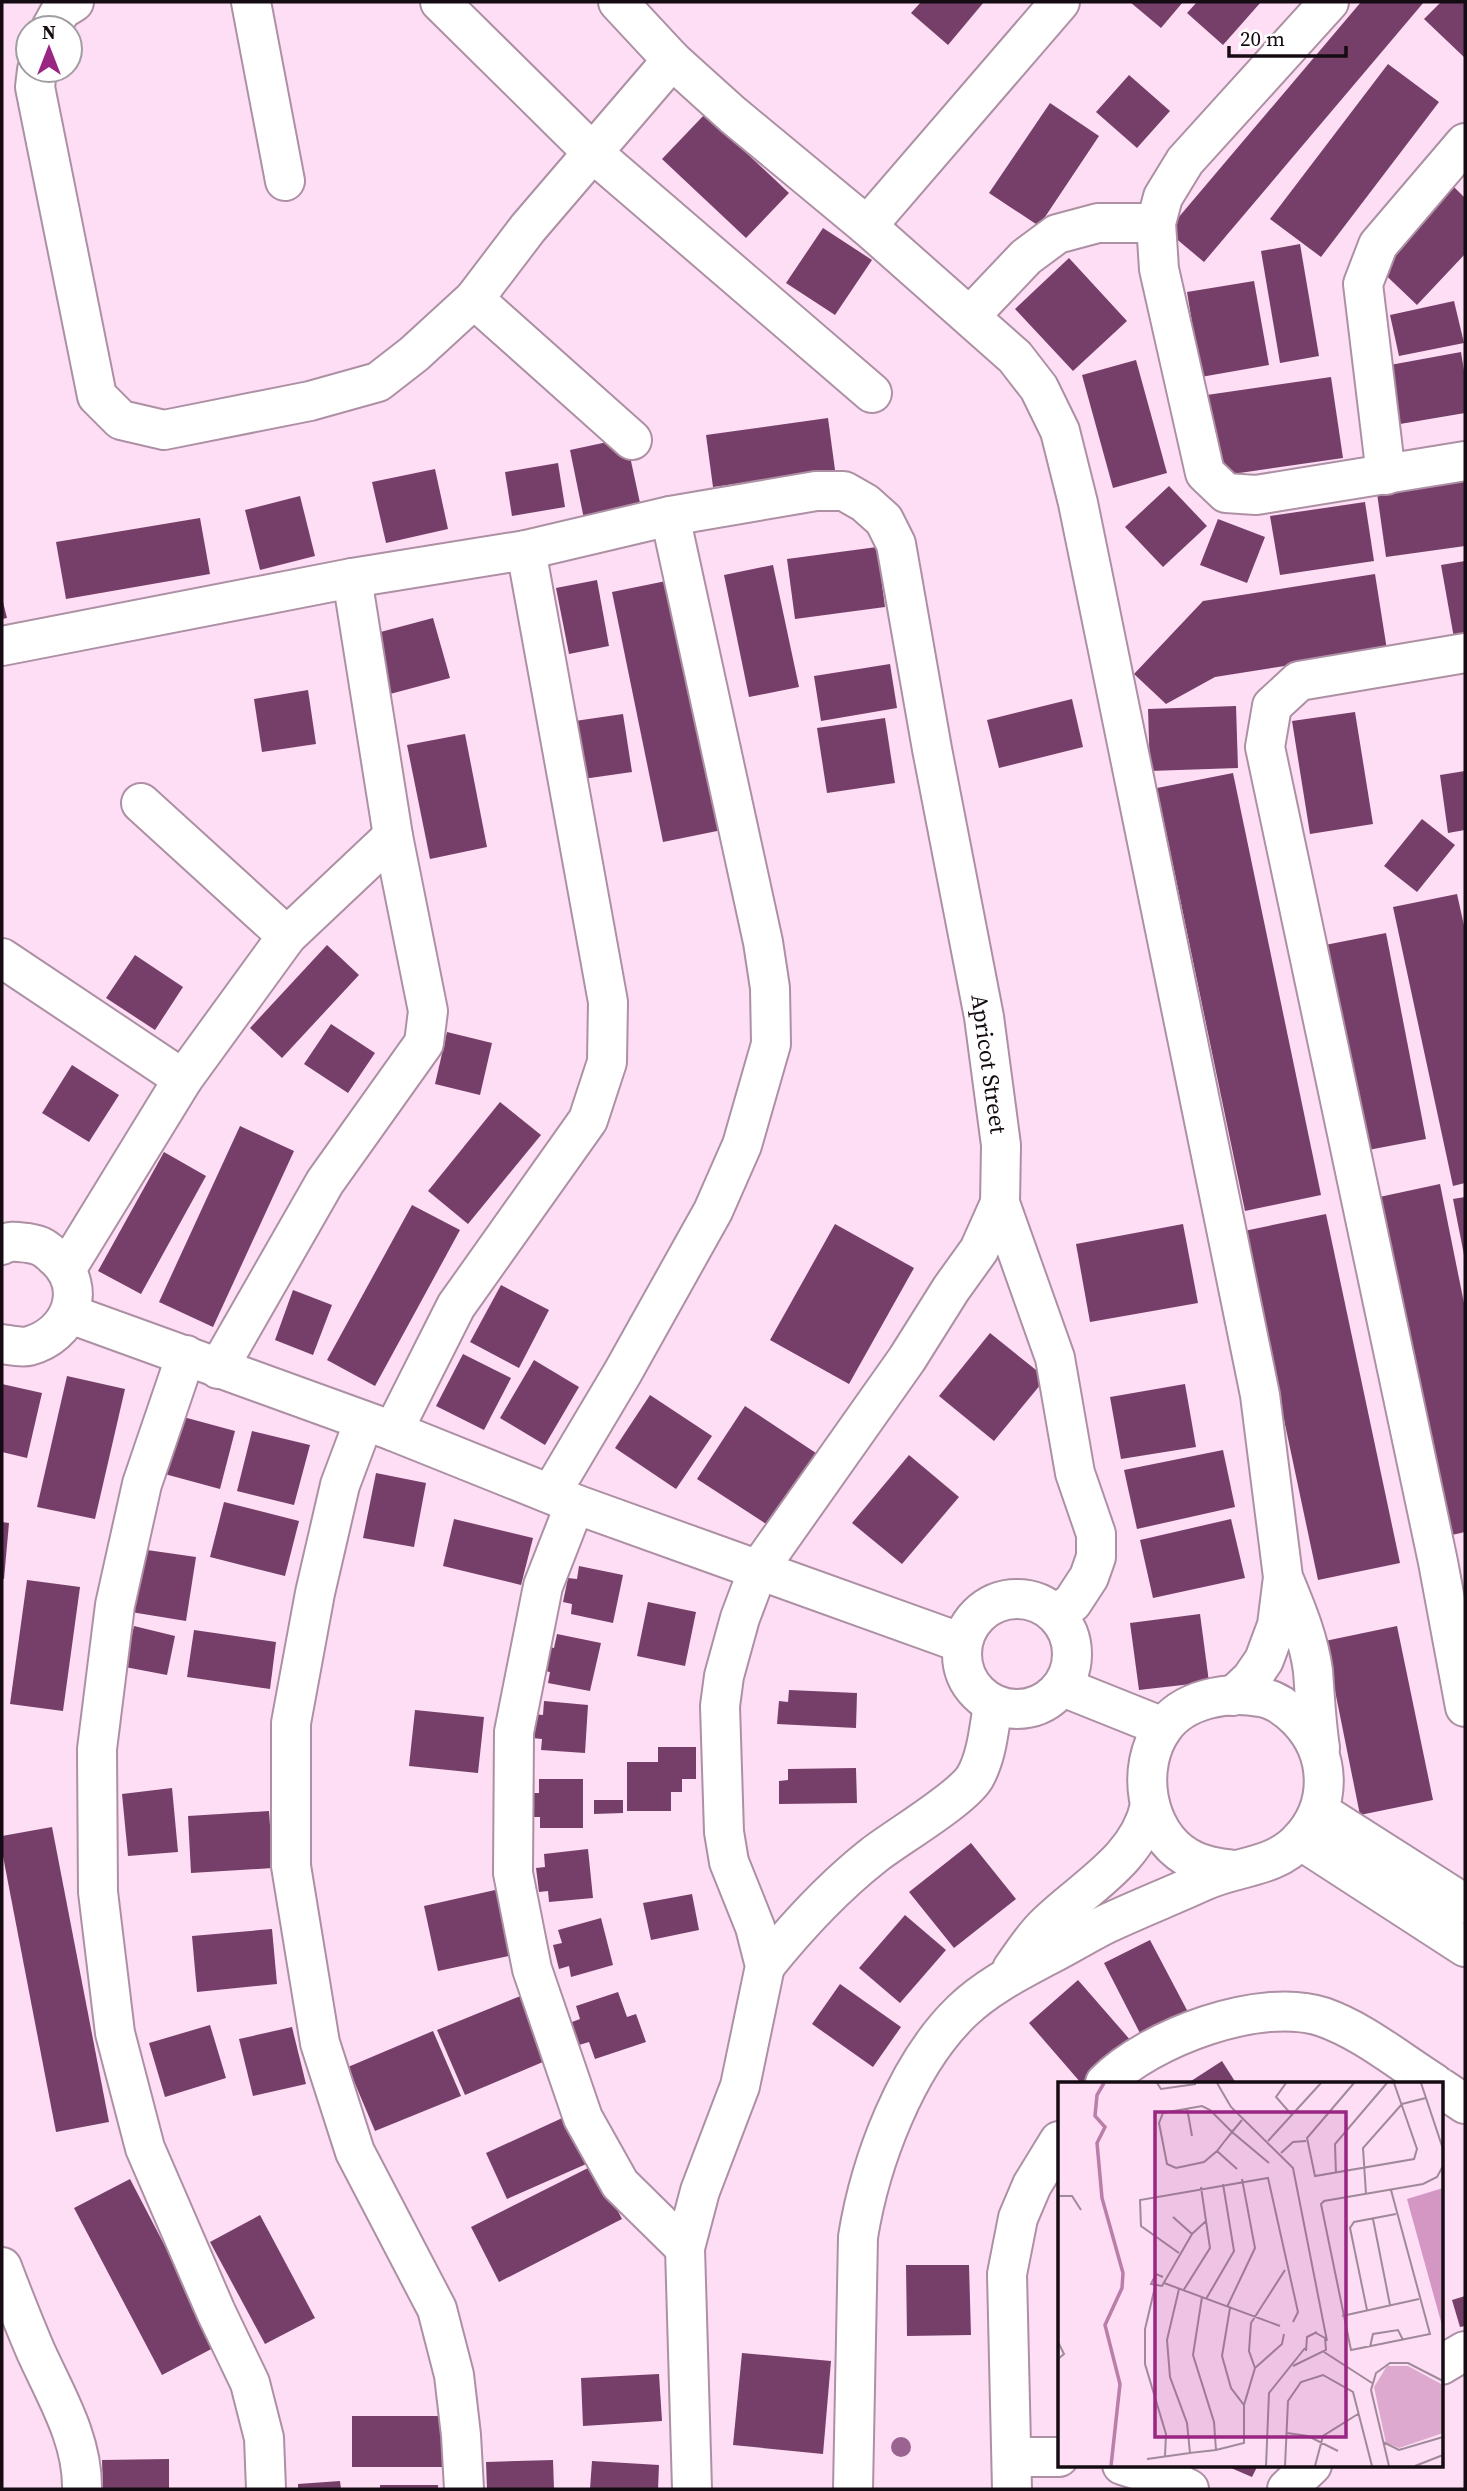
<svg xmlns="http://www.w3.org/2000/svg" width="1467" height="2491" viewBox="0 0 1467 2491" font-family="'Source Serif 4',serif">
  <style>
    .building { fill: #763f69 }
    .lines { fill: none; stroke-linecap: round; stroke-linejoin: round }
    .minor-casing { stroke: #ad90a4; stroke-width: 42 }
    .minor { stroke: #fff; stroke-width: 38 }
    .tree { fill: #9b6490 }
    .labels { text-anchor: middle; dominant-baseline: central; stroke-width: 7; stroke-linejoin: round; paint-order: stroke }
    .street-label { font-size: 23px; fill: #150b12; stroke: #fff }
    .inset-river { fill: none; stroke: #ba7eaa; stroke-width: 3.5 }
    .inset-road { fill: none; stroke: #a08a9a; stroke-width: 2 }
    .view { fill: #992683; fill-opacity: 0.15; stroke: #992683; stroke-width: 3.5 }
    .inset-edge { fill: none; stroke: #150b12; stroke-width: 3.5 }
  </style>
  <rect width="100%" height="100%" fill="#fddef4"/>
  <g class="building">
    <path d="M921,2h63l-36,43 -37,-32z"/>
    <path d="M1130,2h53l-22,26z"/>
    <path d="M1197,2h64l-38,43 -36,-32z"/>
    <path d="M1361,2h63l-220,260 -37,-31z"/>
    <path d="M1441,2h24v56l-41,-39z"/>
    <path d="M1388,64l51,38 -118,155 -51,-38z"/>
    <path d="M1129,75l41,36 -33,37 -41,-36z"/>
    <path d="M1050,103l49,33 -60,90 -50,-33z"/>
    <path d="M705,114l84,79 -43,45 -84,-79z"/>
    <path d="M1450,183l15,15v56l-48,51 -43,-41z"/>
    <path d="M823,228l49,32 -37,55 -49,-32z"/>
    <path d="M1300,244l19,112 -39,7 -19,-112z"/>
    <path d="M1069,258l58,63 -54,50 -58,-62z"/>
    <path d="M1254,281l15,84 -68,12 -14,-85z"/>
    <path d="M1454,301l10,42 -65,13 -9,-41z"/>
    <path d="M1461,352l4,25v36l-65,11 -10,-59z"/>
    <path d="M1136,360l31,113 -54,15 -31,-113z"/>
    <path d="M1331,377l12,81 -131,19 -12,-81z"/>
    <path d="M828,418l7,52 -122,17 -7,-52z"/>
    <path d="M626,438l16,74 -57,12 -15,-74z"/>
    <path d="M558,463l7,44 -53,9 -7,-44z"/>
    <path d="M435,469l13,60 -62,14 -14,-61z"/>
    <path d="M1465,474v72l-79,11 -10,-71z"/>
    <path d="M1169,486l38,40 -44,41 -38,-40z"/>
    <path d="M300,496l15,60 -55,14 -15,-60z"/>
    <path d="M1365,502l9,59 -94,14 -10,-59z"/>
    <path d="M200,518l10,56 -144,25 -10,-57z"/>
    <path d="M1218,519l47,18 -18,46 -47,-18z"/>
    <path d="M877,547l8,60 -90,12 -8,-60z"/>
    <path d="M1465,561v75l-11,2 -13,-73z"/>
    <path d="M773,565l26,122 -50,10 -25,-122z"/>
    <path d="M1375,574l12,76 -172,27 -49,27 -32,-30 69,-73z"/>
    <path d="M597,580l12,66 -40,8 -13,-66z"/>
    <path d="M671,580l51,250 -59,12 -51,-250z"/>
    <path d="M3,602l4,16 -5,1v-16z"/>
    <path d="M433,618l17,60 -60,16 -17,-60z"/>
    <path d="M890,664l7,44 -76,13 -7,-45z"/>
    <path d="M308,690l8,54 -54,8 -8,-53z"/>
    <path d="M1072,699l11,48 -84,21 -12,-48z"/>
    <path d="M1236,706l2,62 -88,3 -2,-62z"/>
    <path d="M1355,712l18,112 -63,10 -18,-113z"/>
    <path d="M623,714l9,58 -49,7 -8,-58z"/>
    <path d="M885,718l10,65 -68,10 -10,-65z"/>
    <path d="M465,734l22,113 -57,12 -23,-114z"/>
    <path d="M1465,771v59l-17,3 -8,-58z"/>
    <path d="M1233,773l88,422 -76,16 -88,-423z"/>
    <path d="M1422,819l33,26 -38,47 -33,-26z"/>
    <path d="M1457,894l8,36v253l-12,3 -60,-279z"/>
    <path d="M1386,933l40,206 -63,12 -38,-206z"/>
    <path d="M327,945l32,30 -77,83 -32,-30z"/>
    <path d="M135,955l48,32 -28,43 -49,-32z"/>
    <path d="M331,1024l44,29 -27,40 -44,-29z"/>
    <path d="M447,1032l45,11 -12,52 -45,-11z"/>
    <path d="M72,1065l47,30 -30,47 -47,-29z"/>
    <path d="M500,1102l41,33 -73,89 -40,-33z"/>
    <path d="M240,1126l54,25 -81,176 -54,-25z"/>
    <path d="M164,1152l42,24 -65,118 -43,-23z"/>
    <path d="M1440,1184l25,124v224l-26,6 -69,-339z"/>
    <path d="M1465,1197v58h-1l-11,-56z"/>
    <path d="M412,1205l48,25 -85,156 -48,-26z"/>
    <path d="M1326,1214l74,349 -82,17 -74,-349z"/>
    <path d="M835,1224l79,44 -65,116 -79,-44z"/>
    <path d="M1183,1224l15,79 -108,19 -14,-78z"/>
    <path d="M501,1285l48,25 -30,58 -49,-26z"/>
    <path d="M293,1290l39,15 -19,50 -38,-15z"/>
    <path d="M990,1333l56,45 -52,63 -55,-45z"/>
    <path d="M463,1354l48,24 -27,52 -48,-24z"/>
    <path d="M534,1360l45,27 -34,58 -45,-27z"/>
    <path d="M67,1376l58,13 -30,130 -58,-12z"/>
    <path d="M2,1384l40,9 -15,65 -25,-6z"/>
    <path d="M1185,1384l11,63 -75,12 -11,-62z"/>
    <path d="M650,1395l62,41 -36,53 -61,-41z"/>
    <path d="M745,1406l80,53 -48,72 -80,-52z"/>
    <path d="M176,1415l59,16 -15,58 -59,-16z"/>
    <path d="M252,1431l58,14 -16,60 -57,-14z"/>
    <path d="M1223,1450l12,57 -98,22 -13,-59z"/>
    <path d="M909,1455l50,42 -57,67 -50,-41z"/>
    <path d="M376,1473l50,10 -12,64 -51,-9z"/>
    <path d="M224,1502l75,19 -14,55 -75,-19z"/>
    <path d="M454,1519l79,19 -12,47 -78,-19z"/>
    <path d="M1231,1519l14,59 -92,20 -13,-58z"/>
    <path d="M2,1522l7,1 -5,56h-2z"/>
    <path d="M140,1549l56,8 -10,64 -55,-9z"/>
    <path d="M579,1566l44,9 -10,48 -42,-9 1,-10 -9,-2 5,-24 9,1z"/>
    <path d="M27,1580l53,7 -17,124 -53,-7z"/>
    <path d="M648,1602l48,10 -11,54 -48,-10z"/>
    <path d="M1200,1614l9,68 -70,8 -9,-67z"/>
    <path d="M134,1626l41,10 -8,39 -42,-8z"/>
    <path d="M1397,1626l36,174 -73,15 -35,-174z"/>
    <path d="M194,1630l82,12 -6,47 -83,-12z"/>
    <path d="M557,1634l44,9 -11,48 -42,-8 2,-11 -10,-2 5,-24 9,2z"/>
    <path d="M789,1690l68,3 -1,35 -79,-4 2,-23 9,1z"/>
    <path d="M544,1701l44,4 -3,48 -44,-3 1,-11 -10,-1 2,-24 9,1z"/>
    <path d="M415,1710l69,7 -6,56 -69,-7z"/>
    <path d="M658,1747h38v32h-14v13h-11v19h-44v-49h31z"/>
    <path d="M856,1768l1,35 -78,1v-23l9,-1v-11z"/>
    <path d="M539,1779h44v49h-43v-11h-10v-24h9z"/>
    <path d="M172,1788l6,64 -50,4 -6,-62z"/>
    <path d="M594,1800h29v13l-29,1z"/>
    <path d="M269,1811l4,57 -82,5 -3,-57z"/>
    <path d="M52,1827l57,295 -53,10 -54,-281v-15z"/>
    <path d="M971,1843l45,56 -62,49 -45,-56z"/>
    <path d="M588,1849l5,49 -44,4 -1,-11 -9,1 -3,-24 9,-1 -1,-13z"/>
    <path d="M504,1888l14,66 -80,17 -14,-65z"/>
    <path d="M692,1894l7,36 -48,10 -8,-37z"/>
    <path d="M905,1915l41,35 -46,53 -41,-35z"/>
    <path d="M601,1918l12,47 -42,12 -2,-11 -10,3 -6,-24 9,-2 -4,-13z"/>
    <path d="M272,1929l5,55 -80,8 -5,-56z"/>
    <path d="M1150,1940l39,74 -46,25 -39,-76z"/>
    <path d="M1078,1980l54,62 -48,41h-3l-52,-60z"/>
    <path d="M840,1984l61,43 -28,40 -61,-43z"/>
    <path d="M618,1992l9,25 9,-3 10,28 -51,17 -6,-17 -10,3 -7,-23 8,-3 -4,-13z"/>
    <path d="M523,1995l27,64 -85,36 -28,-65z"/>
    <path d="M210,2025l16,53 -61,19 -16,-54z"/>
    <path d="M292,2027l14,57 -53,12 -14,-57z"/>
    <path d="M433,2031l28,65 -86,35 -27,-64z"/>
    <path d="M1222,2061l14,22h-48z"/>
    <path d="M571,2114l22,47 -86,38 -21,-46z"/>
    <path d="M594,2165l28,54 -123,63 -28,-55z"/>
    <path d="M130,2179l87,167 -55,29 -88,-167z"/>
    <path d="M260,2215l55,103 -50,26 -55,-102z"/>
    <path d="M906,2265h63l2,70 -64,1z"/>
    <path d="M1465,2296v30l-5,1 -8,-27z"/>
    <path d="M742,2353l89,8 -8,93 -90,-9z"/>
    <path d="M659,2374l3,47 -79,5 -2,-48z"/>
    <rect x="352" y="2416" width="94" height="51"/>
    <path d="M169,2459v30h-66l-1,-29z"/>
    <path d="M553,2460l1,29h-67l-1,-27z"/>
    <path d="M592,2461l67,4 -1,24h-68z"/>
    <path d="M1224,2465h34l-6,12z"/>
    <path d="M340,2481l1,8h-43v-5z"/>
    <rect x="380" y="2485" width="58" height="4"/>
  </g>
  <g class="lines">
    <defs>
      <g id="minor">
        <path d="M251,2l34,179"/>
        <path d="M440,2l153,151 279,240"/>
        <path d="M618,2l54,58 61,55 134,111 148,131 24,31 21,43 18,72 182,892 23,182 -6,48 -13,35 -13,19 -18,17"/>
        <path d="M1329,2l-144,159 -22,36 -7,26 3,46 46,204 21,20 30,2 209,-34"/>
        <path d="M51,28l10,-18 13,-8"/>
        <path d="M37,70l-2,17 62,309 24,24 43,10 146,-29 68,-19 36,-28 60,-55 54,-71 144,-168"/>
        <path d="M867,226l193,-224"/>
        <path d="M474,299l158,141"/>
        <path d="M970,316l56,-59 31,-23 41,-11h58"/>
        <path d="M1386,475l-23,-191 15,-39 87,-102"/>
        <path d="M2,646l350,-68 174,-28 144,-34 146,-25h28l21,12 19,17 12,24 36,205 52,268 17,128 -1,58 55,155 20,115 21,61v23l-7,20 -17,26 -16,10"/>
        <path d="M1465,653l-166,28 -27,25 -7,41 173,815 27,145"/>
        <path d="M141,803l146,133 106,-100"/>
        <path d="M2,958l181,121"/>
        <path d="M2,1245c8,-5 16,-3 26,-2 14,2 18,6 28,15 33,31 14,77 -27,88 -8,2 -19,-1 -27,-2"/>
        <path d="M67,1268l116,-189 104,-143"/>
        <path d="M70,1314l323,117 182,73 387,139"/>
        <path d="M186,1355l-44,129 -27,121 -18,144 1,143 17,141 30,115 71,164 34,71 14,55 2,51"/>
        <path d="M218,1369l107,-187 99,-139 4,-32 -35,-175 -41,-258"/>
        <path d="M364,1421l-24,64 -25,108 -24,130v143l29,177 35,109 82,157 17,66 7,60 3,54"/>
        <path d="M393,1431l63,-125 132,-186 19,-58 1,-60 -82,-452"/>
        <path d="M551,1493l72,-121 90,-161 29,-66 29,-101 -1,-56 -7,-46 -93,-426"/>
        <path d="M575,1504l-32,82 -29,146 -1,141 19,96 51,149 37,66 65,64 15,-57 40,-105 25,-120 -10,-39 -26,-65 -5,-30 -4,-126 4,-30 16,-58 18,-48 149,-211 44,-70 28,-39 21,-47"/>
        <path d="M1285,1582c12,29 24,58 28,89 2,26 3,51 7,77"/>
        <circle cx="1017" cy="1654" r="55"/>
        <path d="M1063,1687l100,40"/>
        <path d="M1319,1811l146,93"/>
        <path d="M1300,1840l165,107"/>
        <path d="M765,1966c33,-41 67,-78 109,-111 23,-18 88,-56 101,-78 12,-21 14,-49 18,-72"/>
        <path d="M1012,1969c10,-14 20,-30 33,-43 37,-37 94,-66 105,-121"/>
        <path d="M1105,2083c44,-45 156,-87 218,-66 40,14 76,44 111,66"/>
        <path d="M1441,2088l24,16"/>
        <path d="M685,2248l7,241"/>
        <path d="M2,2267c11,29 22,57 34,85 20,44 47,88 46,137"/>
        <path d="M1441,2365l24,-14"/>
        <path d="M1013,2457h46"/>
        <path d="M1122,2465l53,17 14,7"/>
        <path d="M853,2489l5,-252c12,-75 48,-172 104,-226 25,-24 55,-39 85,-55 20,-10 39,-22 59,-32 32,-15 65,-28 98,-43 32,-15 71,-13 96,-41 33,-35 31,-87 -2,-121 -10,-10 -24,-20 -38,-22 -33,-6 -77,2 -97,31 -28,39 -18,104 24,129 15,9 31,11 48,13"/>
        <path d="M1012,2489l-5,-215 11,-56 14,-33 27,-44"/>
        <path d="M1287,2489l25,-24"/>
      </g>
    </defs>
    <use href="#minor" class="minor-casing"/>
    <use href="#minor" class="minor"/>
  </g>
  <circle class="tree" cx="901" cy="2447" r="10"/>
  <g class="labels">
    <g class="street-label">
      <text transform="translate(989 1064) rotate(82)">Apricot Street</text>
    </g>
  </g>
  <g transform="translate(1058 2082)">
    <rect width="385" height="385" fill="#fddef4"/>
    <path d="M329,284h21l35,19v48l-44,15 -13,-5 -12,-56z" fill="#dda9cf"/>
    <path d="M385,106v141l-36,-130z" fill="#d496c3"/>
    <path class="inset-river" d="M46,1l-7,12 -2,21 10,11 -8,16 5,55 21,75 -1,15 -17,37 15,59 -9,82"/>
    <path class="inset-road" d="M99,1l4,6 35,-5M159,1l14,24 62,61 34,173M228,1l-10,14 15,17M296,1l-47,55 8,38 99,-17 3,-10 -23,-66M363,1l22,66M129,26l5,28M184,38l-10,12 -8,10 -7,9 -13,11 -28,6 -9,-4 -8,-41 4,-10 39,-7 8,4 22,22 37,31M210,59l53,-58M159,69l20,18M223,71l12,-11 13,-1M278,92l-1,-30 52,-61M333,108l39,144 -79,16 -30,-146 3,-3 99,-17 14,-7 6,-11M308,112l-3,-46 39,-44 24,-6M0,114h14l9,14M115,135l19,17 14,-13M315,137l17,86M121,171l-38,-27 -1,-26 128,-22 30,134 -5,10M105,195l-7,-3 -5,10 11,2 30,-52M106,201l116,43M97,205l-10,42v35l21,70 -1,22M121,207l-12,51 3,37 17,46 3,30 26,-3M125,209l27,-43 -9,-61M144,215l-9,58 21,67 2,28 28,-7v-38M148,217l28,-48 -11,-67M169,225l28,-59 -13,-69M172,226l-8,48 9,32 13,17 11,-37 27,-24 2,-10M309,228l-17,-82 4,-6 42,-8M284,234l77,-17M0,260l6,12 -6,5M312,265l3,-13 25,-4 5,10M248,269l1,-14 10,-5M266,270l48,31M235,284l33,-16 -1,-12 -9,-5M197,286l-6,-17 2,-28 34,-53M229,351l21,3 30,15M325,360l16,8 44,-13M89,377l43,-6M208,384l3,-73 36,-45M227,384l3,-65 13,-19 22,-7 30,17 19,74M257,384l8,-30 35,-22M331,384l-18,-76 5,-17 14,-10h18l35,18M357,384l28,-11"/>
    <path class="view" d="M97,30h191v325h-191z"/>
    <rect width="385" height="385" class="inset-edge"/>
  </g>
  <rect width="1467" height="2491" fill="none" stroke="#150b12" stroke-width="7"/>
  <g transform="translate(49 49)"><circle r="33" fill="#ffffff" stroke="#a19da0" stroke-width="2"/>
  <path d="M0-5L12 26L0 18L-12 26Z" fill="#992683"/>
  <text y="-10" font-size="19" font-weight="bold" text-anchor="middle" fill="#150b12">N</text>
  </g>
  <path d="M1229 46v10h117v-10" fill="none" stroke="#150b12" stroke-width="3.5"/>
  <text x="1240" y="46" font-size="21" fill="#150b12" stroke="#ffffff" stroke-width="5" paint-order="stroke">20 m</text>
</svg>
